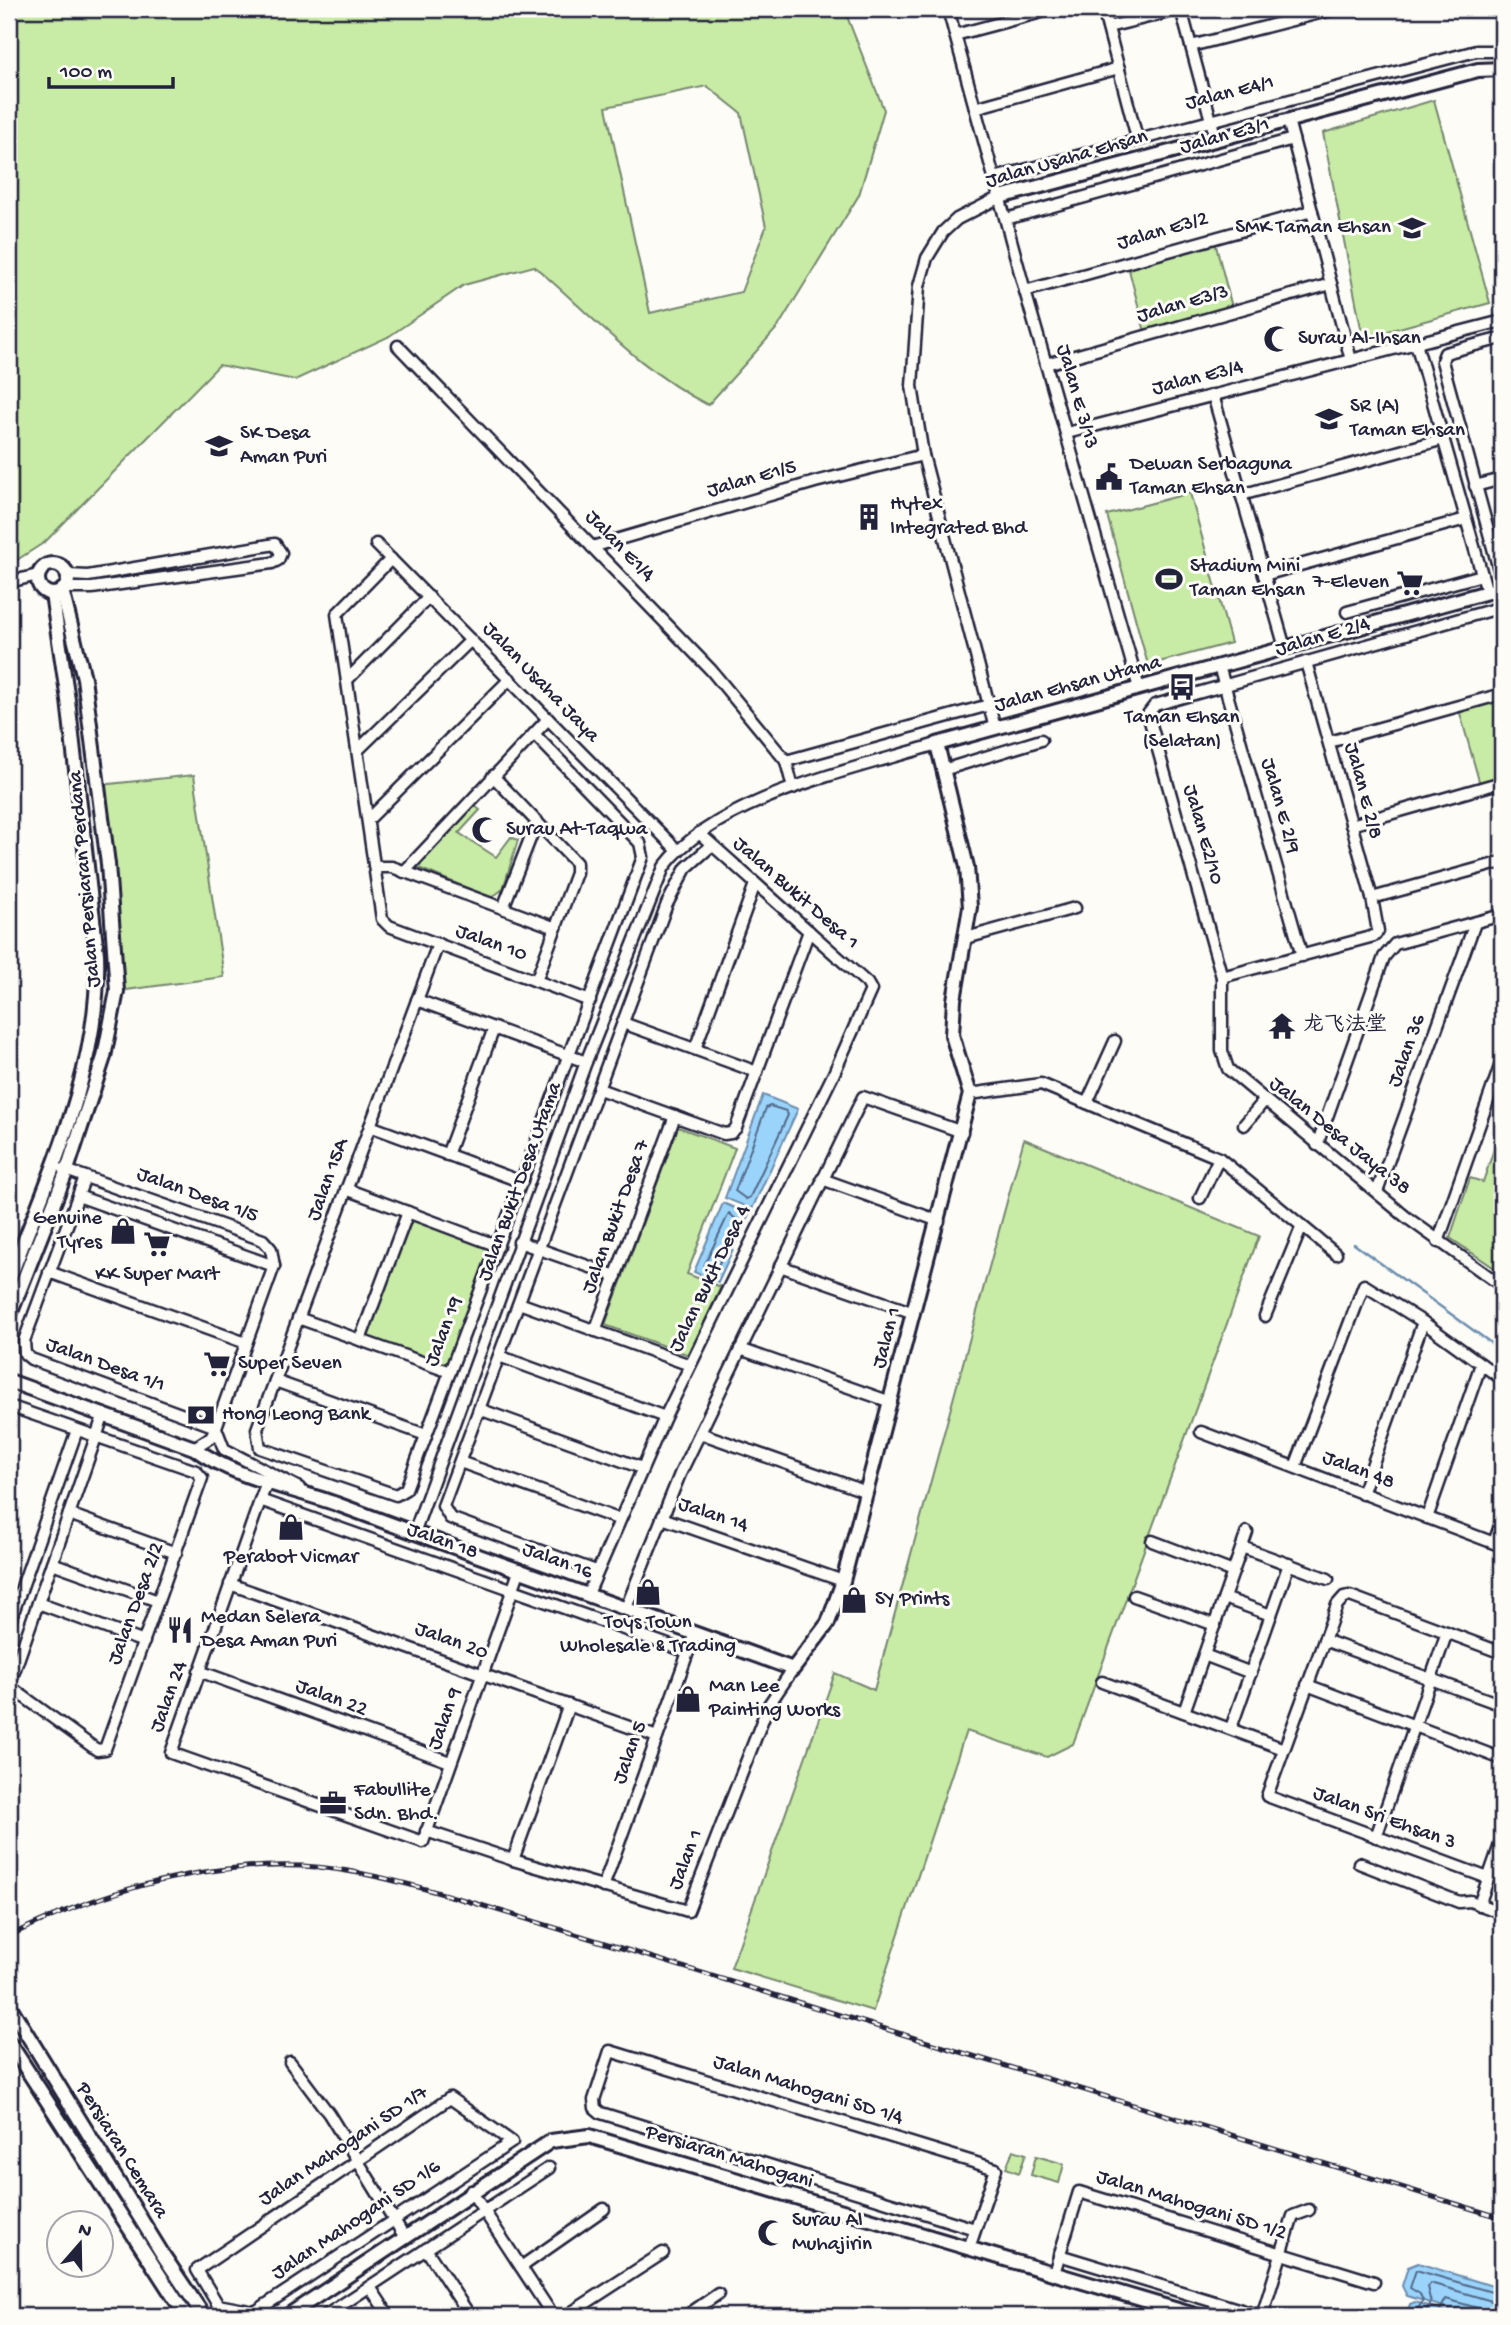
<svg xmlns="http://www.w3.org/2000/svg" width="1511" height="2325" viewBox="0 0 1511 2325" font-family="'Gochi Hand','LXGW WenKai TC',sans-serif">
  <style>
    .green { fill: #c8eba5; stroke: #758670; stroke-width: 2; fill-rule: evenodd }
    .water { fill: #9bd4fb; stroke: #6b8dae; stroke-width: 2 }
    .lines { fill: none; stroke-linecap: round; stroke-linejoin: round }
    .shore { stroke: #526988; stroke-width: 2 }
    .stream { stroke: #6b8dae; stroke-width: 2.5 }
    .street-casing { stroke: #22223b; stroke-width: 15 }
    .secondary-casing { stroke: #22223b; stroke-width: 18 }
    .street { stroke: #fdfcf7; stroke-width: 10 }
    .secondary { stroke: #fdfcf7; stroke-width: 12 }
    .rail-casing { stroke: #22223b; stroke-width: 5 }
    .rail { stroke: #fdfcf7; stroke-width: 2.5; stroke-dasharray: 8; stroke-linecap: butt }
    .labels { text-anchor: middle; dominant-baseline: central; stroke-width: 6; stroke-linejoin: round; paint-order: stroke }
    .street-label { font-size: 21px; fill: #22223b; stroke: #fdfcf7 }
    .poi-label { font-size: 21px; fill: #22223b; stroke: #fdfcf7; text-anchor: start }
  </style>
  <rect width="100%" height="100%" fill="#fdfcf7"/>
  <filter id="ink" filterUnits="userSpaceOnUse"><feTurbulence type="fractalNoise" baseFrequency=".0143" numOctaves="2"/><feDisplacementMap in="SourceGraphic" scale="14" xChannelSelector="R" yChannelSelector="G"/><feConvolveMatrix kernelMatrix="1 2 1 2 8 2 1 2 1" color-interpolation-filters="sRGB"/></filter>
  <g filter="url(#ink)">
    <g class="green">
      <path d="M9,9h835l40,101 -25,85 -81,132 -70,78c-68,-34 -117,-91 -174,-139l-70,19 -76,52 -93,43 -76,-15 -174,177 -36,23zM707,86l34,27 25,114 -25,65 -91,21 -44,-206z"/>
      <path d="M1103,9h78l-73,18z"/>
      <path d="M1434,100l56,203 -127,35 -40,-205z"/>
      <path d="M1214,238l19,73 -87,25 -19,-74z"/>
      <path d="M1190,493l41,150 -83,22 -41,-150z"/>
      <path d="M1502,694v88l-21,6 -23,-82z"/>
      <path d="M194,775l30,202 -106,14 -18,-206z"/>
      <path d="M471,803l9,7 -21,23 37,24 15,-20 7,3 -15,49 -12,9 -77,-32z"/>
      <path d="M678,1127l57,21 -48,126 34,13 -32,68 -84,-30z"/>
      <path d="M1498,1137l4,2v134l-52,-35 20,-60 13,4z"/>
      <path d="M1024,1139l235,97 -186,508 -26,13 -81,-26 -93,280 -142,-43 104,-295 39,17z"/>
      <path d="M408,1212l90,34 -48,126 -90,-32z"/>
      <path d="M1013,2150l13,4 -7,19 -13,-5z"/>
      <path d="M1036,2156l28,8 -5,19 -28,-8z"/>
    </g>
    <g class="water">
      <path d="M763,1095l35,14 -46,100 -27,-11z"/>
      <path d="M723,1203l26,11 -31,68 -24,-10z"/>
      <path d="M1418,2263l84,26v27h-29l-66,-20 -5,-10 6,-19z"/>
      <path d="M1415,2302l47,14h-56l4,-12z"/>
    </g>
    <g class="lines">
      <g class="shore">
        <path d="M770,1106l16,5 2,4 -38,82 -4,2 -11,-8 31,-83z"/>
        <path d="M729,1213l9,8 -22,49 -4,2 -8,-6z"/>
        <path d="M1413,2316l10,-15 -3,-7 -10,-6 6,-18 86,25"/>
        <path d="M1422,2316l9,-13 -4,-16 3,-4 72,21"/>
        <path d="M1437,2316l9,-17 56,16"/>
      </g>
      <path class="stream" d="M1354,1244l148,107"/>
      <defs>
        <g id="street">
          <path d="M948,9l77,282 114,397"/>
          <path d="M1103,9l34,129"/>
          <path d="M1181,9l35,130"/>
          <path d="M1108,27l73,-18"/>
          <path d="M955,35l98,-26"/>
          <path d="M1191,46l144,-37"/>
          <path d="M975,108l144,-40"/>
          <path d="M1288,120l63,240"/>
          <path d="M994,178l482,-127h26"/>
          <path d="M1006,219l287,-80"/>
          <path d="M1025,291l287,-80"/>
          <path d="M1502,338l-57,15 -3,8 60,220"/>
          <path d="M1416,343l71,249"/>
          <path d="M398,346l313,324 75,91 7,27"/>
          <path d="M1046,364l285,-80"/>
          <path d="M1213,395l72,253"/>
          <path d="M1067,433l435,-112"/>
          <path d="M1475,486l27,-7"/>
          <path d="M1241,495l203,-56"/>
          <path d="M376,544l301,306"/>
          <path d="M592,547l223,-65 108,-27"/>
          <path d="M391,559l-54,55 45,305 7,7 201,75"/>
          <path d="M1264,575l202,-56"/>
          <path d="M9,582l29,-7"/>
          <path d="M65,588h27l180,-25 6,-3 3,-7 -6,-9 -187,32 -20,-1"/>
          <path d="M1502,607l-347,98 -7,9 74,263v74l6,18 178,148 96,69"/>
          <path d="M1347,612l135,-37"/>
          <path d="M1219,666l83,290"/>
          <path d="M347,680l82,-83"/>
          <path d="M995,728l-72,-273 -11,-69 7,-100 8,-28 16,-26 14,-13 43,-22"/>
          <path d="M1329,742l173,-48"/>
          <path d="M358,750l113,-110"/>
          <path d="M786,761l203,-56"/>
          <path d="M943,770l98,-30"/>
          <path d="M493,776l83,87v10l-40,108"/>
          <path d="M368,820l142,-141"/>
          <path d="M1351,825l151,-43"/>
          <path d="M375,867h17l164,61"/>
          <path d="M404,872l144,-153"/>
          <path d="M1372,898l130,-36"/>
          <path d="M503,908l34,-87"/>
          <path d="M966,938l109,-30"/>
          <path d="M438,944l-181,485 3,19 136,47 10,-6 237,-632 -3,-14 -106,-109"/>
          <path d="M1222,977l152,-41 4,-5 -6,-33 -66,-236"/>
          <path d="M417,1000l169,62"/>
          <path d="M623,1023l134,49"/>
          <path d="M695,1049l60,-165"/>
          <path d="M599,1089l125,45 7,-1 5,-5 73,-197"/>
          <path d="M970,1094l71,-10 178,74 117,96"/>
          <path d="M1087,1103l28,-62"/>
          <path d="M1244,1125l20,-24"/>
          <path d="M370,1126l152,56"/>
          <path d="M1317,1145l67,-188 11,-13 107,-29"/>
          <path d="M447,1155l47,-127"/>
          <path d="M63,1169l200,71 8,9 3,17 -58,161 -5,10 -17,11"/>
          <path d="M85,1177l-61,164 1,13 6,5 185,68"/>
          <path d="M822,1179l117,42"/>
          <path d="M346,1189l152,57"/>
          <path d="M1377,1192l98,-269"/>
          <path d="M78,1196l196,70"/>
          <path d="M1200,1198l19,-40"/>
          <path d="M519,1242l97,34"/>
          <path d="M1438,1242l64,-181"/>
          <path d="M780,1266l134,47"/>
          <path d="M49,1272l197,71"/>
          <path d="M519,1303l171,62"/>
          <path d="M1265,1316l37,-90"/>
          <path d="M298,1318l152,54"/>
          <path d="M595,1331l80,-215"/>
          <path d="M360,1340l48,-128"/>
          <path d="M740,1349l151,53"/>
          <path d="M499,1356l166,61"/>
          <path d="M275,1381l151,54"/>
          <path d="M9,1406l187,65 6,7 -97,271 -8,1 -88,-64"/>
          <path d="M479,1409l163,59"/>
          <path d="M216,1428l8,21 75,39"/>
          <path d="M1201,1432l301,114"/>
          <path d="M700,1433l167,59"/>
          <path d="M460,1462l158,57"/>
          <path d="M1295,1467l69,-182 59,37 79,57"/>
          <path d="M267,1481l-96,272 252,89 97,-273"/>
          <path d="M1362,1494l61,-172"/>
          <path d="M260,1500l428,152"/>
          <path d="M69,1514l107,39"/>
          <path d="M662,1518l181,63"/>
          <path d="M1427,1518l54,-154"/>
          <path d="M414,1533l172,-471 78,-195c51,-69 192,-98 273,-123"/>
          <path d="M1152,1541l81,31"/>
          <path d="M1494,1543l8,-23"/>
          <path d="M1242,1547l86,32"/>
          <path d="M52,1563l106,38"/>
          <path d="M596,1571l-146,-53 -7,-12 224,-602 19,-36 25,-22"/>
          <path d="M230,1584l427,153"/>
          <path d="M588,1594l77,-177 169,-344 37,-83 -4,-7 -168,-150"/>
          <path d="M1134,1596l81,29"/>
          <path d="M1224,1598l47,17"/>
          <path d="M38,1603l106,39"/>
          <path d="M626,1608l54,-134 183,-377 99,35"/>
          <path d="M9,1624l68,-194"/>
          <path d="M1324,1640l178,65"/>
          <path d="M1204,1655l47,18"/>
          <path d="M199,1671l251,91"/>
          <path d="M1102,1682l182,67"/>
          <path d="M1307,1685l195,74"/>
          <path d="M9,1686l95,-272"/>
          <path d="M1184,1712l63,-180"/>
          <path d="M1231,1728l58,-164"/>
          <path d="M426,1831l87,29 175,51 80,-205 25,-37"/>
          <path d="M1376,1837l71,-205"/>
          <path d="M513,1860l56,-155"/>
          <path d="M1359,1863l100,39 11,-1 32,12"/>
          <path d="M1488,1878l-221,-82 70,-191 7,-8 6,-1 152,57"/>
          <path d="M603,1887l92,-254"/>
          <path d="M1479,1905l23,-66"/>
          <path d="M290,2062l39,52 75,122"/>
          <path d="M450,2098l62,44 -257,170 -37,-7 -21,-35z"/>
          <path d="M471,2191l82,125"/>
          <path d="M969,2248l27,-79 -386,-118 -16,49 1,8 6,5 374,116"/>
          <path d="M426,2249l44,67"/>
          <path d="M1059,2255l202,61"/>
          <path d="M521,2267l83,-58"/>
          <path d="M1054,2273l25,-81 295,90"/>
          <path d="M370,2287l19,29"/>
          <path d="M325,2316l224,-148"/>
          <path d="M566,2316l97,-63"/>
          <path d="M686,2316l32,-22"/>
          <path d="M1097,2316h3"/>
          <path d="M1262,2316l31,-100 16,-6"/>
        </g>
        <g id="secondary">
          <path d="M1000,197l478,-127 24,-1"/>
          <circle cx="53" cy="579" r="15"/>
          <path d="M9,1280c40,-105 92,-212 88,-326l-29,-254 -16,-106"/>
          <path d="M9,1317l58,-147 37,-113 13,-66 -9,-127 -24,-186 -22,-88"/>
          <path d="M9,1381l185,67c41,31 100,40 148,58 150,56 301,108 451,163l35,-46 15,-42 127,-487 -18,-59 2,-35 16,-93 -3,-40 -30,-123 565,-156"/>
          <path d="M9,2005l154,250 41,61"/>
          <path d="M9,2042l177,274"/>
          <path d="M287,2316l264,-175 38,-5 609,180"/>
        </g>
      </defs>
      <use href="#street" class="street-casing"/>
      <use href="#secondary" class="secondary-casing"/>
      <use href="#street" class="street"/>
      <use href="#secondary" class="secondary"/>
      <defs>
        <path id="rail" d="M9,1936c91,-44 192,-74 294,-70 57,3 113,20 168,36l1031,316"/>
      </defs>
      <use href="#rail" class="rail-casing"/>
      <use href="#rail" class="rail"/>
    </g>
  </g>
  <defs>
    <symbol id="school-bare" viewBox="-9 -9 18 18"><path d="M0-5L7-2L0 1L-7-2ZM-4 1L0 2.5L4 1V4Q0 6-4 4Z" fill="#22223b" stroke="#fdfcf7" stroke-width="2.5" paint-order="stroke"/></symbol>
    <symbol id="mosque-bare" viewBox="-9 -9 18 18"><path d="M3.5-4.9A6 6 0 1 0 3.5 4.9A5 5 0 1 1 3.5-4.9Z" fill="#22223b" stroke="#fdfcf7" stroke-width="2.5" paint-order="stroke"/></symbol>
    <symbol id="civic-bare" viewBox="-9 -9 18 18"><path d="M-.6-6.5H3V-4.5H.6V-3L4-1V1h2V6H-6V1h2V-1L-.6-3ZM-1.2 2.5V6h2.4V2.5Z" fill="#22223b" stroke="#fdfcf7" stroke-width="2.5" paint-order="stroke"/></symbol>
    <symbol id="building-bare" viewBox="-9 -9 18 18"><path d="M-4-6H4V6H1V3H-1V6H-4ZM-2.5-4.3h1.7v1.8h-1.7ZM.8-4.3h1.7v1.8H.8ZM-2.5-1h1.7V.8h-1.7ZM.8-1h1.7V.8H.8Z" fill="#22223b" stroke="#fdfcf7" stroke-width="2.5" paint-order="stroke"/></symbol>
    <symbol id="stadium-bare" viewBox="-9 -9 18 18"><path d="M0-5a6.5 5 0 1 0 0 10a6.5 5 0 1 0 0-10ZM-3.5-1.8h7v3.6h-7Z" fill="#22223b" stroke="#fdfcf7" stroke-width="2.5" paint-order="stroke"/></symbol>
    <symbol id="supermarket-bare" viewBox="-9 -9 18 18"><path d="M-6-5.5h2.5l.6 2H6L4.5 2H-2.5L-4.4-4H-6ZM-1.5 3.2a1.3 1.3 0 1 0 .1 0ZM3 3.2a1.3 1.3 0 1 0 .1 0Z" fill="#22223b" stroke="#fdfcf7" stroke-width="2.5" paint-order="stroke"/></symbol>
    <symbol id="bus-bare" viewBox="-9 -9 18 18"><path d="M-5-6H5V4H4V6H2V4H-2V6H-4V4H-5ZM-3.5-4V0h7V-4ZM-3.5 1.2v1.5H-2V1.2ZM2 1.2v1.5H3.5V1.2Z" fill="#22223b" stroke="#fdfcf7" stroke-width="2.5" paint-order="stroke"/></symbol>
    <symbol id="temple-bare" viewBox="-9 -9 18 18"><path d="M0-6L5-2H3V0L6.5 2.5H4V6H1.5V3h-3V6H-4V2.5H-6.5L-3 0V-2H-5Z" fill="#22223b" stroke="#fdfcf7" stroke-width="2.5" paint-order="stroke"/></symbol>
    <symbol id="shop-bare" viewBox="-9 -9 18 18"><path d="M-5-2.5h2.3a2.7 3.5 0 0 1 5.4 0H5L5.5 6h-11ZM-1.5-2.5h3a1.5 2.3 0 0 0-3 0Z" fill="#22223b" stroke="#fdfcf7" stroke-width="2.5" paint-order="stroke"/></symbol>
    <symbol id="bank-bare" viewBox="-9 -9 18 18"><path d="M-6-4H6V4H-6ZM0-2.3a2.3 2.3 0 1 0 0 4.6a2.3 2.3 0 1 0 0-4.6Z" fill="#22223b" stroke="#fdfcf7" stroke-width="2.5" paint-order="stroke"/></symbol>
    <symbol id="restaurant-bare" viewBox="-9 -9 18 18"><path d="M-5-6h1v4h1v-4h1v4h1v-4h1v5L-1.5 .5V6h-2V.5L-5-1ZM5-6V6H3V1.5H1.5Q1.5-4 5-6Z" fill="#22223b" stroke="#fdfcf7" stroke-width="2.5" paint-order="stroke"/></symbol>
    <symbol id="office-bare" viewBox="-9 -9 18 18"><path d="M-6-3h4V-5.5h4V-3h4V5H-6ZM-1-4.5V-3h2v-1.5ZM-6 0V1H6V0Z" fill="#22223b" stroke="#fdfcf7" stroke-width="2.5" paint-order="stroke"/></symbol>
  </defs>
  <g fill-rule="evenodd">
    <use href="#school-bare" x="1393" y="209" width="38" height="38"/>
    <use href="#mosque-bare" x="1258" y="320" width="38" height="38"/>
    <use href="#school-bare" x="1310" y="400" width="38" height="38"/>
    <use href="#school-bare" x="200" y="427" width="38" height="38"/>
    <use href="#civic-bare" x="1090" y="458" width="38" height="38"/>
    <use href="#building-bare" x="850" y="498" width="38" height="38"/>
    <use href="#stadium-bare" x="1150" y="560" width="38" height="38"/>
    <use href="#supermarket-bare" x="1391" y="564" width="38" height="38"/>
    <use href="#bus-bare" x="1163" y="668" width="38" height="38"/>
    <use href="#mosque-bare" x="466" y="811" width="38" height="38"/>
    <use href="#temple-bare" x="1263" y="1007" width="38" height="38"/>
    <use href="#shop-bare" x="104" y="1212" width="38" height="38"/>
    <use href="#supermarket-bare" x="138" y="1225" width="38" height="38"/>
    <use href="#supermarket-bare" x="198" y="1345" width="38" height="38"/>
    <use href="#bank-bare" x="182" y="1396" width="38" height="38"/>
    <use href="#shop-bare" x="272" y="1508" width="38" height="38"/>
    <use href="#shop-bare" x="629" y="1573" width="38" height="38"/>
    <use href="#shop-bare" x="835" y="1581" width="38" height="38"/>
    <use href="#restaurant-bare" x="161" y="1611" width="38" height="38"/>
    <use href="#shop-bare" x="669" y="1680" width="38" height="38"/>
    <use href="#office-bare" x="314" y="1784" width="38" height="38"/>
    <use href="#mosque-bare" x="752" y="2214" width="38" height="38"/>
  </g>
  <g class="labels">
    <g class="street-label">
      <text transform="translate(1230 94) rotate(-14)">Jalan E4/1</text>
      <text transform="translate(1225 137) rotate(-15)">Jalan E3/1</text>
      <text transform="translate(1067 160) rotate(-16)">Jalan Usaha Ehsan</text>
      <text transform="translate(1163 232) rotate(-16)">Jalan E3/2</text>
      <text transform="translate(1183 305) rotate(-16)">Jalan E3/3</text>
      <text transform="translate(1198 379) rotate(-14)">Jalan E3/4</text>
      <text transform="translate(1076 397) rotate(74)">Jalan E 3/13</text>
      <text transform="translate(752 480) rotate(-16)">Jalan E1/5</text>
      <text transform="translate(619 547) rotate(46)">Jalan E1/4</text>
      <text transform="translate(1323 638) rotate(-16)">Jalan E 2/4</text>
      <text transform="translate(540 683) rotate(46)">Jalan Usaha Jaya</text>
      <text transform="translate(1078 685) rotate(-15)">Jalan Ehsan Utama</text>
      <text transform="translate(1362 791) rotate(75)">Jalan E 2/8</text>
      <text transform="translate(1279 806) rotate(74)">Jalan E 2/9</text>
      <text transform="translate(1202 835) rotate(74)">Jalan E2/10</text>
      <text transform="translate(86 879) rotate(-95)">Jalan Persiaran Perdana</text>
      <text transform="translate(795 894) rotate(41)">Jalan Bukit Desa 1</text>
      <text transform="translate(491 944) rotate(20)">Jalan 10</text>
      <text transform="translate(1408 1051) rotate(-70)">Jalan 36</text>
      <text transform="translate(1339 1137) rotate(39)">Jalan Desa Jaya 38</text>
      <text transform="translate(329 1180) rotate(-70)">Jalan 15A</text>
      <text transform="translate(521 1182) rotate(-70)">Jalan Bukit Desa Utama</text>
      <text transform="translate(197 1196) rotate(20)">Jalan Desa 1/5</text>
      <text transform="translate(617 1217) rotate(-70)">Jalan Bukit Desa 7</text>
      <text transform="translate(711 1279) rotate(-64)">Jalan Bukit Desa 4</text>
      <text transform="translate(445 1332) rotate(-69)">Jalan 19</text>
      <text transform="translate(888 1338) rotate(-75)">Jalan 1</text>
      <text transform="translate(105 1366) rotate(20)">Jalan Desa 1/1</text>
      <text transform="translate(1358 1471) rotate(21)">Jalan 48</text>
      <text transform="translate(713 1516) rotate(19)">Jalan 14</text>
      <text transform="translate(442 1542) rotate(20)">Jalan 18</text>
      <text transform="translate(557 1562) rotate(20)">Jalan 16</text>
      <text transform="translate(137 1604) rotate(-70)">Jalan Desa 2/2</text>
      <text transform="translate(451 1642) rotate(20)">Jalan 20</text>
      <text transform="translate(170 1697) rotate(-70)">Jalan 24</text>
      <text transform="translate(331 1699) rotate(20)">Jalan 22</text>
      <text transform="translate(446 1719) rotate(-70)">Jalan 9</text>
      <text transform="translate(631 1753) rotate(-70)">Jalan 5</text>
      <text transform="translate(1384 1819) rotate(20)">Jalan Sri Ehsan 3</text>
      <text transform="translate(687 1860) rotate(-69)">Jalan 1</text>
      <text transform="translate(808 2091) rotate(17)">Jalan Mahogani SD 1/4</text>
      <text transform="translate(344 2147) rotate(-34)">Jalan Mahogani SD 1/7</text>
      <text transform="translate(121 2151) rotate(58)">Persiaran Cemara</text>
      <text transform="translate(729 2158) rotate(17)">Persiaran Mahogani</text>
      <text transform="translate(1191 2206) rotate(17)">Jalan Mahogani SD 1/2</text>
      <text transform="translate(357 2221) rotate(-34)">Jalan Mahogani SD 1/6</text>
    </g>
    <g class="poi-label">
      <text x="1391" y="228" text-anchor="end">SMK Taman Ehsan</text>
      <text x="1298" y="339">Surau Al-Ihsan</text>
      <text x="1350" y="407">SR (A)<tspan x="1350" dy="24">Taman Ehsan</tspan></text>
      <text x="240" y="434">SK Desa<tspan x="240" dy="24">Aman Puri</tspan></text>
      <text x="1130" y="465">Dewan Serbaguna<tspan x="1130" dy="24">Taman Ehsan</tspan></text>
      <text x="890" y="505">Hytex<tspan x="890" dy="24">Integrated Bhd</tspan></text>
      <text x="1190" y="567">Stadium Mini<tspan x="1190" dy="24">Taman Ehsan</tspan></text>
      <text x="1389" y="583" text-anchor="end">7-Eleven</text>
      <text x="1182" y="718" text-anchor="middle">Taman Ehsan<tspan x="1182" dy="24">(Selatan)</tspan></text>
      <text x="506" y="830">Surau At-Taqwa</text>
      <text x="1303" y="1026">龙飞法堂</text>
      <text x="102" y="1219" text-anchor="end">Genuine<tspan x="102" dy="24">Tyres</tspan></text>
      <text x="157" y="1275" text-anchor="middle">KK Super Mart</text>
      <text x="238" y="1364">Super Seven</text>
      <text x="222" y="1415">Hong Leong Bank</text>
      <text x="291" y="1558" text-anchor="middle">Perabot Vicmar</text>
      <text x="875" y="1600">SY Prints</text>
      <text x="201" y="1618">Medan Selera<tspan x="201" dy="24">Desa Aman Puri</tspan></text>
      <text x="648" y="1623" text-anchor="middle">Toys Town<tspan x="648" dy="24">Wholesale &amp; Trading</tspan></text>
      <text x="709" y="1687">Man Lee<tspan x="709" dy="24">Painting Works</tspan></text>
      <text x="354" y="1791">Fabullite<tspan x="354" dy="24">Sdn. Bhd.</tspan></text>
      <text x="792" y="2221">Surau Al<tspan x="792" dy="24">Muhajirin</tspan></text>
    </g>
  </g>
  <rect width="1511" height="2325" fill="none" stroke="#fdfcf7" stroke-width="35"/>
  <rect x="18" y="18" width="1476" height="2290" fill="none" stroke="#22223b" stroke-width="2.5" filter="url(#ink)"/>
  <g transform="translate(80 2244) rotate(20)"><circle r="33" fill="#fdfcf7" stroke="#a5a5ac" stroke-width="2"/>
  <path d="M0-5L12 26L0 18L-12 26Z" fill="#22223b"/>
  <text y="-10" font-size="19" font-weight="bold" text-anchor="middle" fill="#22223b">N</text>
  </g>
  <path d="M49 77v10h124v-10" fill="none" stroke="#22223b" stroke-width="3.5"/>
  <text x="60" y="77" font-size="21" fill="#22223b" stroke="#fdfcf7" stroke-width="5" paint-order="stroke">100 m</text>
</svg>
